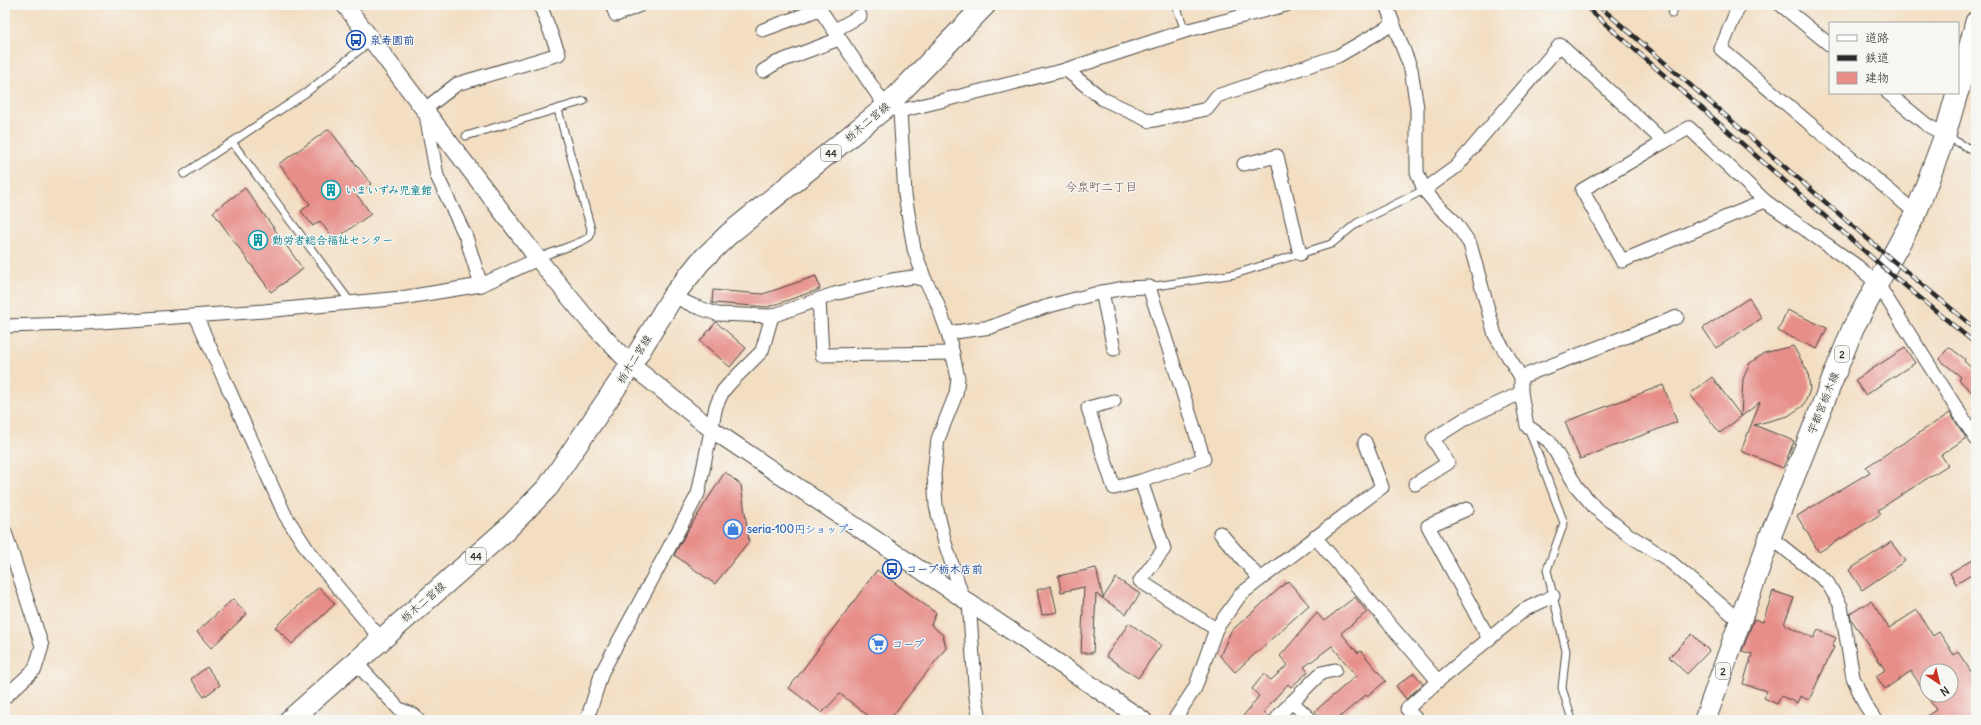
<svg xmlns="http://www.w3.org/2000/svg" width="1981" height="725" viewBox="0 0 1981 725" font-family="Delius,'Klee One',sans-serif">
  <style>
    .building { fill: #e78e89; fill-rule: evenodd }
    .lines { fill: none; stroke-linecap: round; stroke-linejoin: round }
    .service-casing { stroke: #494642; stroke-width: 9 }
    .minor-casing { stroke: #494642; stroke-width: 15 }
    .tertiary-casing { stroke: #494642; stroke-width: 19 }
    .primary-casing { stroke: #494642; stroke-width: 23 }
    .service { stroke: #fff; stroke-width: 7 }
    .minor { stroke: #fff; stroke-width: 13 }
    .tertiary { stroke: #fff; stroke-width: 17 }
    .primary { stroke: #fff; stroke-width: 21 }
    .rail-casing { stroke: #2b2b2b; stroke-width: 4.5 }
    .rail { stroke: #f6f6f2; stroke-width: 3; stroke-dasharray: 9; stroke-linecap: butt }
    .labels { text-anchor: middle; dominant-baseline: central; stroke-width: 3; stroke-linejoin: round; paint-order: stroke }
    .shield { fill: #f6f6f2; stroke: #686867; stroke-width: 1 }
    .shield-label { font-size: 10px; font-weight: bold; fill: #2b2b2b }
    .transit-label { font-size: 11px; font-weight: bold; fill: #164399; stroke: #f6f6f2; text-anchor: start }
    .street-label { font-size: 11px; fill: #2b2b2b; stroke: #f6f6f2 }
    .culture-label { font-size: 11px; font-weight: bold; fill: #0d838f; stroke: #f6f6f2; text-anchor: start }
    .shop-label { font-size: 11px; font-weight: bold; fill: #366cbe; stroke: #f6f6f2; text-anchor: start }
    .neighbourhood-label { font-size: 12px; fill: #6d4e4c; stroke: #f6f6f2 }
  </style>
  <rect width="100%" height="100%" fill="#f6f6f2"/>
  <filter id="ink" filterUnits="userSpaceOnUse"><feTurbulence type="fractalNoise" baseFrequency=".025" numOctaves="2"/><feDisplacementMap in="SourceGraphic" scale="8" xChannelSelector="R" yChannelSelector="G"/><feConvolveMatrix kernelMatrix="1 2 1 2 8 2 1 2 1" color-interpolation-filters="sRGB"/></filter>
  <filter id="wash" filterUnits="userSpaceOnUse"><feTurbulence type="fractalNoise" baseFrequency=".012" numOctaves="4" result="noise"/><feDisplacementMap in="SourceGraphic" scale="16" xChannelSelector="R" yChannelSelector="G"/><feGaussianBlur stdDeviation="0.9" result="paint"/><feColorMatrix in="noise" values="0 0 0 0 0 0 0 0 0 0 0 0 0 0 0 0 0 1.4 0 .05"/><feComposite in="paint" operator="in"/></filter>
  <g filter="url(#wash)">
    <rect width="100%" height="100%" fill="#f3dec2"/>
    <g id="blocks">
      <g class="building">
        <path d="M329,129l42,55 -14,11 14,19 -37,26 -14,-19 -7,5 -12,-15 9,-7 -31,-40z"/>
        <path d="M245,188l58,81 -32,23 -58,-80z"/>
        <path d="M816,276l4,13 -52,18 -56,-4 1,-13 50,4z"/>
        <path d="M1749,298l13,20 -46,30 -13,-20z"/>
        <path d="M1787,310l40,18 -10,21 -39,-18z"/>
        <path d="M716,322l30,26 -16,19 -30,-26z"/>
        <path d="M1793,346l15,26 2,17 -3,9 -4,8 -15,10 -34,9 40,16 -11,27 -42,-17 19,-49 -40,31 -30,-39 22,-17 29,39 2,-37 7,-16 14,-10z"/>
        <path d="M1949,347l16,12 -1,2 12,11v24l-17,-16 2,-3 -22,-18z"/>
        <path d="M1905,348l10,15 -50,32 -10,-15z"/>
        <path d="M1663,385l14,37 -97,37 -15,-37z"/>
        <path d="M1950,413l16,25 -25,17 7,10 -70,45 3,4 -62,38 -22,-36 73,-44 -4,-5z"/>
        <path d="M725,472l16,13 8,56 -34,43 -41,-29 14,-25z"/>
        <path d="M1891,542l14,19 -43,29 -13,-20z"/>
        <path d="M1976,557v15l-20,12 -6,-11z"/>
        <path d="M1096,568l7,30 13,-20 24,16 -14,20 -30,-20 -3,59h-12l3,-66 -23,5 -3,-16z"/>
        <path d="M877,570l59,43 -5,12 12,10 3,13 -57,72h-15l-34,-26 -18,19 -33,-25z"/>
        <path d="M1288,581l21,24 -74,67 -15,-16 11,-25z"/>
        <path d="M1051,586l6,26 -15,3 -5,-25z"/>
        <path d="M319,587l16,17 -43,40 -17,-17z"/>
        <path d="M1773,591l21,7 -10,26 30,14 4,-8 18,8 -4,8 2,1 -25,53 -9,-4 -3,7 -16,-7 -4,8 -13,-6 3,-7 -24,-7 9,-30 -10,-3 12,-32 9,3z"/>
        <path d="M1355,597l12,15 -26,21 17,20 3,-2 25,30 -19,15 -1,-1 -30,25h-13l-8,-9 41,-35 -24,-30 -28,21 4,5 -17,15 -3,-3 -25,28 6,5 -1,3h-28l19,-24 -7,-7 12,-15 7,6 17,-15 -8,-9 37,-43 7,8z"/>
        <path d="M233,599l14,15 -36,34 -14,-16z"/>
        <path d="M1871,601l18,27 28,-18 16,26 6,-4 15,23 4,-3 18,27v41h-56l16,-10 -25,-39 -26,18 -9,-13 9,-6 -34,-51 -1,-5zM1927,671h24v24h-24z"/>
        <path d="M1129,623l32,22 -23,33 -32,-22z"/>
        <path d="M1692,634l17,17 -22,23 -18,-17z"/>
        <path d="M207,667l13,18 -16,12 -13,-18z"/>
        <path d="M1414,673l9,11 -17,15 -10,-13z"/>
      </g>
    </g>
  </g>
  <g filter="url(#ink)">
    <use href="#blocks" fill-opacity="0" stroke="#494642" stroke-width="1"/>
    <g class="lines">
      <defs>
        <g id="service">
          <path d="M1176,5l9,26"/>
          <path d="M1672,14l4,-9"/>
          <path d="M466,136l118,-35"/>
          <path d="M1946,136l30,16"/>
          <path d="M232,142l119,161"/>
          <path d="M184,174l123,-82 65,-52"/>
          <path d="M538,258c9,-4 49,-17 52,-22 0,-1 1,-6 1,-7l-33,-119"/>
          <path d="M1149,287l86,-13 96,-30 26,-21 67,-33"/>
          <path d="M1529,430l35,93 -17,47 19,81 -4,37 10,32"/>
        </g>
        <g id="minor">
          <path d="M612,5l4,10 24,-10"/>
          <path d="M817,5l69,102 14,4 165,-41 120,-39 101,-26"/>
          <path d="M1386,5l25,64 6,39v64l7,18 13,15 18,17 15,22 25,91 26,42v16l6,33 22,15 28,46 19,22 30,24 41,26 74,63"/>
          <path d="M1739,5l-18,44 195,164"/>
          <path d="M1781,5l49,40"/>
          <path d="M763,30l57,-21"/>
          <path d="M835,30l25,-14"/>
          <path d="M1066,70l37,29 47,22 57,-12 10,-13 121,-40 55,-32"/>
          <path d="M763,71l13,-8 63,-24"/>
          <path d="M1888,93l39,32 18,10"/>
          <path d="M900,111l5,84 9,54 11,31 11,20 12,33 43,-6 54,-20 57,-15 23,-4 24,-1 55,172 -63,22 -27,7 -26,-80 26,-7"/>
          <path d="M1664,142l-82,48 40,71 143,-60 92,65 20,17 99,156"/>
          <path d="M1244,164l33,-8 23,98"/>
          <path d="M1424,190l32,-23 104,-122 104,97 25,-14 76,73"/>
          <path d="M481,285l-15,-48 -29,-61 -12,-67 32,-25 102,-30 -19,-49"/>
          <path d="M1102,292l12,57"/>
          <path d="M673,296l21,10 23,8 55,2 62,-22 58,-14 21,-3 12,3"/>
          <path d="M819,299l3,56 131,-2"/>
          <path d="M196,316l89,199 26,40 70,84"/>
          <path d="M5,326l66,-2 193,-13 137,-13 80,-13 57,-26"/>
          <path d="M948,333l10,45 -2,16 -18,45 -4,35 2,32 9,37 18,55"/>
          <path d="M1521,377l156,-60"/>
          <path d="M1141,481l23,68 -24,32 76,48 -21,59 -21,32"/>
          <path d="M1415,484l33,-21 -15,-24 33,-21 55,-25"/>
          <path d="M1467,509l-39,17 61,113"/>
          <path d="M5,532l37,114 -7,23 -30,28"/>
          <path d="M1220,533l40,46"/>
          <path d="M1315,537l123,144 -31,28 10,11"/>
          <path d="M1770,537l57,45 14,24 12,71 11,26 11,17"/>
          <path d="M969,602l7,96 4,22"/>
          <path d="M1216,629l25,-35 141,-107 -17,-45"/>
          <path d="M355,662l44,47 15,6 4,5"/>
          <path d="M1438,681l86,-71 29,-14"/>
          <path d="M1292,702l19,18"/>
          <path d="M587,720l15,-48 96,-178 18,-88 7,-15 7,-8 32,-32 10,-35"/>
          <path d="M1276,720l5,-7 40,-40 14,-3"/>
        </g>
        <path id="tertiary" d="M345,5l193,254 51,62 42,44 79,63 433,292"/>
        <g id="primary">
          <path d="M1958,91l18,-69"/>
          <path d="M290,720l216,-190 42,-43 83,-122 42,-69 27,-34 29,-28 157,-127 99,-102"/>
          <path d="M1705,720l65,-183 83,-209 63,-115 29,-78 12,-42"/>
        </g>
      </defs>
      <use href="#service" class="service-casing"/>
      <use href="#minor" class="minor-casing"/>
      <use href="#tertiary" class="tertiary-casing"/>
      <use href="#primary" class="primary-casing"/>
      <use href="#service" class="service"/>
      <use href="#minor" class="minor"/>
      <use href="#tertiary" class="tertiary"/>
      <use href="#primary" class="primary"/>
      <defs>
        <g id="rail">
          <path d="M1584,5l301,264 91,75"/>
          <path d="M1598,5l293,254 85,70"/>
        </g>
      </defs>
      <use href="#rail" class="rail-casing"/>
      <use href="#rail" class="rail"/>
    </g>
  </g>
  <defs>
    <symbol id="bus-ring" viewBox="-11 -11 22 22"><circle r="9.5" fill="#f6f6f2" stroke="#1a4fb4" stroke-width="1.5"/><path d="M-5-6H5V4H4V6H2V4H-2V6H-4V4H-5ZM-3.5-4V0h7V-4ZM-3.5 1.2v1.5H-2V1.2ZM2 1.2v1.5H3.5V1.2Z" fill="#1a4fb4"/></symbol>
    <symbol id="building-ring" viewBox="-11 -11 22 22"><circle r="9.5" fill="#f6f6f2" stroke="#0f9aa8" stroke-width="1.5"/><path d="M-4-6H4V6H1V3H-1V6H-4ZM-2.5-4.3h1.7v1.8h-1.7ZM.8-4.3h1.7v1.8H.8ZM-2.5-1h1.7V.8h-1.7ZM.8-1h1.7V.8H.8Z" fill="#0f9aa8"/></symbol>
    <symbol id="shop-ring" viewBox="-11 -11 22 22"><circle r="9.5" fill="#f6f6f2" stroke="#3f7fe0" stroke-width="1.5"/><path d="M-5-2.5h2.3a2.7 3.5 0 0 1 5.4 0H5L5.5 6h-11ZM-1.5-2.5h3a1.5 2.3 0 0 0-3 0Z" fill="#3f7fe0"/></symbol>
    <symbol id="supermarket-ring" viewBox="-11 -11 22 22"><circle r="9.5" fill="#f6f6f2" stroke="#3f7fe0" stroke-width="1.5"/><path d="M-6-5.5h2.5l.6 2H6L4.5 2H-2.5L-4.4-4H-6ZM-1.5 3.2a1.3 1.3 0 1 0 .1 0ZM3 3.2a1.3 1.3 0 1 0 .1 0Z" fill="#3f7fe0"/></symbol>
  </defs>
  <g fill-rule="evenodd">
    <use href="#bus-ring" x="345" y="29" width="22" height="22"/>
    <use href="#building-ring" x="320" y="179" width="22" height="22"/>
    <use href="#building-ring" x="247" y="229" width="22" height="22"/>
    <use href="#shop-ring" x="722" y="518" width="22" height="22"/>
    <use href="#bus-ring" x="881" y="558" width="22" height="22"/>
    <use href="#supermarket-ring" x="867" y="633" width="22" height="22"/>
  </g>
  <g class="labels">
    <g class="shield">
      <rect x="821" y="145" width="20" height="16" rx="3"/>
      <rect x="1835" y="346" width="14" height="16" rx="3"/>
      <rect x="466" y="548" width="20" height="16" rx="3"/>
      <rect x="1716" y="663" width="14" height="16" rx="3"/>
    </g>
    <g class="shield-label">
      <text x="831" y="153">44</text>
      <text x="1842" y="354">2</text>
      <text x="476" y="556">44</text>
      <text x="1723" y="671">2</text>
    </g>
    <g class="transit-label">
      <text x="370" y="40">泉寿園前</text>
      <text x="906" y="569">コープ栃木店前</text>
    </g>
    <g class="street-label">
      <text transform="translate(867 122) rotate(-40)">栃木二宮線</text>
      <text transform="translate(634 359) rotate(-58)">栃木二宮線</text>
      <text transform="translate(1823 403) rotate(-68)">宇都宮栃木線</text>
      <text transform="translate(423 602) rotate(-41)">栃木二宮線</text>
    </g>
    <g class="culture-label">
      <text x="345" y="190">いまいずみ児童館</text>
      <text x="272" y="240">勤労者総合福祉センター</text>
    </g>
    <g class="shop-label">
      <text x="747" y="529">seria-100円ショップ-</text>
      <text x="892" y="644">コープ</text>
    </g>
    <g class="neighbourhood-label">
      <text x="1101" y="186">今泉町二丁目</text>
    </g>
  </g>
  <rect width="1981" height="725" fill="none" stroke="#f6f6f2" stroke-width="20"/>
  <rect x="1829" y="22" width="130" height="72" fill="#f6f6f2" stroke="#a5a5a2"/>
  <rect x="1837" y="35" width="20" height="6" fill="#ffffff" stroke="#a5a5a2"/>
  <text x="1865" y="42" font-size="12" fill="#2b2b2b">道路</text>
  <rect x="1837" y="55" width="20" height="6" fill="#2b2b2b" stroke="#a5a5a2"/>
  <text x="1865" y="62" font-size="12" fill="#2b2b2b">鉄道</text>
  <rect x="1837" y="72" width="20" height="12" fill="#e78e89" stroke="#a5a5a2"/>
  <text x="1865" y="82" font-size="12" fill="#2b2b2b">建物</text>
  <g transform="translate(1939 683) rotate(145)"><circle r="19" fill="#f6f6f2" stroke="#a5a5a2"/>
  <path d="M0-3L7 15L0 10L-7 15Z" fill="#c8321e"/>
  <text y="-6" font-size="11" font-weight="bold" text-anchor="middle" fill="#2b2b2b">N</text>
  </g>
</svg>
